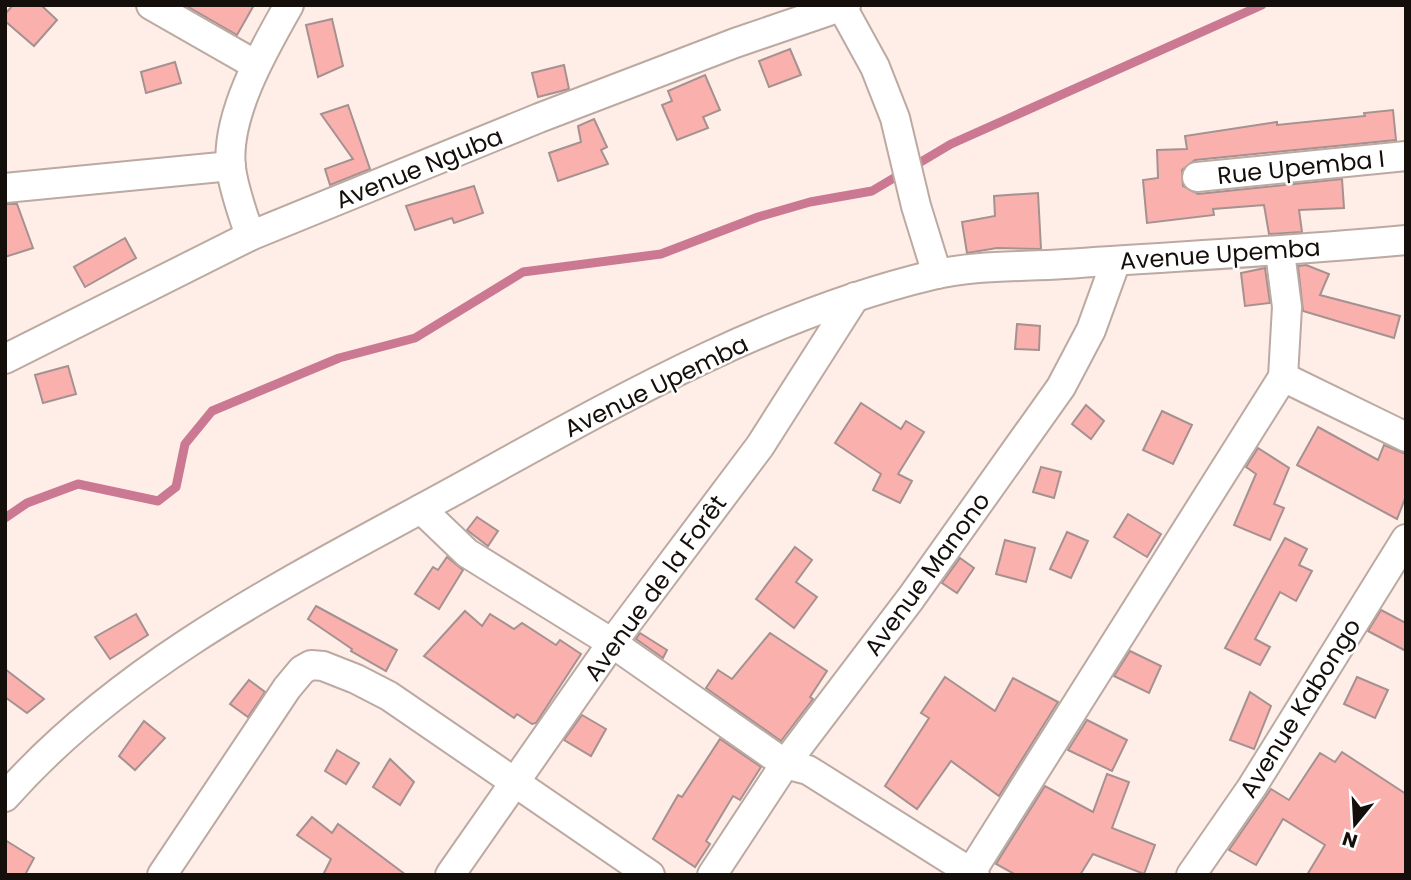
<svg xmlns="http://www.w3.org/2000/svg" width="1411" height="880" viewBox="0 0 1411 880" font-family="Poppins,sans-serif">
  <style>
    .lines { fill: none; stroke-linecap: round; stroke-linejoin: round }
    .stream { stroke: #cb7993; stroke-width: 9 }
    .building { fill: #fab1ae; stroke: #a59190; stroke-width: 2 }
    .minor-casing { stroke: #bcaaa2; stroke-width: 32 }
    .minor { stroke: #fff; stroke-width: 28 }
    .labels { text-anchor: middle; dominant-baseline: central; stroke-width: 5; stroke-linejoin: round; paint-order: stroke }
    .street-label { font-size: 24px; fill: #150f0c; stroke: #fff }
  </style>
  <rect width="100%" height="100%" fill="#feeee7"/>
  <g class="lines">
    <path class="stream" d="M5,518l22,-15 51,-19 80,17 18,-14 9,-43 27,-33 127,-53 76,-20 108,-66 138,-18 97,-37 52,-15 62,-11 79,-47 311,-139"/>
  </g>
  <g class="building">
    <path d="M13,5h28l16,15 -23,26 -29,-25v-7z"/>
    <path d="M185,5h69l-17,30z"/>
    <path d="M332,19l11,47 -25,11 -12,-52z"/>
    <path d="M790,49l11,26 -32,12 -10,-26z"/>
    <path d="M175,62l6,21 -35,10 -5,-21z"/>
    <path d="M564,65l5,24 -31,8 -6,-24z"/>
    <path d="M705,75l15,35 -17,7 5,11 -31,12 -15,-35 10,-4 -4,-10z"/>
    <path d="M348,105l22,64 -40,16 -5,-16 28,-10 -32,-45z"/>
    <path d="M1393,110l3,30 -201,20 -13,10 1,16 15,8 144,-15 2,29 -45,2 3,22 -33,2 -5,-29 -51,4 1,6 -67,8 -4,-43 15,-2 -1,-28 30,-1 -2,-13 92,-14v3l88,-9 -1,-3z"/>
    <path d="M594,119l13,28 -6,3 7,14 -50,17 -9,-28 32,-11 -3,-16z"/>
    <path d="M474,186l9,27 -29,10 -2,-5 -37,12 -9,-24z"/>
    <path d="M1038,193l3,56 -44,-1 -30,5 -5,-31 33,-6 -1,-20z"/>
    <path d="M5,204h12l16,44 -28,9z"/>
    <path d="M125,238l11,20 -51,29 -11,-20z"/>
    <path d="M1306,265l23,9 -9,21 80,21 -6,22 -91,-27 -5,-45z"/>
    <path d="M1265,268l5,35 -25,3 -4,-33z"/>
    <path d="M1017,324l23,2 -1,24 -24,-1z"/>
    <path d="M68,366l8,28 -33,9 -8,-28z"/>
    <path d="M861,403l40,26 5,-8 18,11 -26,42 14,7 -12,22 -27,-13 8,-16 -46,-31z"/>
    <path d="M1086,405l18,16 -13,18 -19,-15z"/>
    <path d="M1162,411l30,14 -19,39 -30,-14z"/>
    <path d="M1318,427l60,33 6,-15 22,9v42l-9,23 -100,-54z"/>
    <path d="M1258,448l31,20 -15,36 10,4 -14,32 -36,-15 22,-51 -10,-7z"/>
    <path d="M1041,467l20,5 -7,26 -21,-6z"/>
    <path d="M1128,514l33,20 -14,23 -33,-20z"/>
    <path d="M477,517l21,14 -10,15 -21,-16z"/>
    <path d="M1067,532l21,9 -17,37 -21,-9z"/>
    <path d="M1285,538l22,11 -8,16 13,6 -16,30 -16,-9 -25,47 15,8 -10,18 -35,-17z"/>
    <path d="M1005,540l30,8 -9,34 -30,-8z"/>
    <path d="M795,547l17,13 -16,22 21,15 -23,31 -38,-29z"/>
    <path d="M447,557l16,13 -24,39 -24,-15 18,-27 5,3z"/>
    <path d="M960,558l14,10 -17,25 -15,-10z"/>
    <path d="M316,606l81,44 -11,21 -35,-20 1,-2 -44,-30z"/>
    <path d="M1381,610l25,13v28l-38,-20z"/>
    <path d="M465,611l17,15 8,-12 24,15 8,-6 34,22 4,-5 21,14 -45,69 -4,1 -15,-10 -3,4 -90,-62z"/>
    <path d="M136,614l12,21 -38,24 -15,-22z"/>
    <path d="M640,633l27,17 -4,8 -27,-19z"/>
    <path d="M770,633l57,38 -17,26 3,2 -32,42 -75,-53 12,-18 14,9z"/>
    <path d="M1130,651l31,15 -12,27 -35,-17z"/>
    <path d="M5,669l39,30 -17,14 -22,-16z"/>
    <path d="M945,677l50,34 18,-33 45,24 -59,94 -48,-35 -34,48 -32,-23 44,-68 -8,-5z"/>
    <path d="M1357,677l31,13 -13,28 -31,-14z"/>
    <path d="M249,680l16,12 -17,25 -18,-13z"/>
    <path d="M1250,692l21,14 -17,43 -24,-9z"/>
    <path d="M582,715l24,14 -15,27 -27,-16z"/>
    <path d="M1087,720l40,20 -15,31 -44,-21z"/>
    <path d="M144,721l21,17 -30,32 -16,-14z"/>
    <path d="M720,739l41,28 -21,33 -7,-4 -27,45 4,3 -15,23 -42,-28 25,-44 4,2z"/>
    <path d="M337,750l22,13 -13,21 -21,-13z"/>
    <path d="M1342,752l64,42v81h-99l18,-30 -42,-26 -27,46 -27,-15 42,-61 18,11 31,-47 15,9z"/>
    <path d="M390,759l24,23 -14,23 -27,-18z"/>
    <path d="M1107,774l22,8 -17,46 43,17 -11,29 -51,-20 -13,21h-64l-20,-11 49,-78 48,26z"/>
    <path d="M312,817l20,16 6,-9 68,51h-83l8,-16 -34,-24z"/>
    <path d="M5,840l29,18 -9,17h-20z"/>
  </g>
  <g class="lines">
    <defs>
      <g id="minor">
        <path d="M151,5l105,60"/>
        <path d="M842,7l33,60 20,51 21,88 21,68"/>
        <path d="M1197,177l209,-21"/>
        <path d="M5,188l226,-22"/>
        <path d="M250,236c-7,-22 -16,-45 -19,-68 -6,-52 33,-119 58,-163"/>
        <path d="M5,359l245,-123 289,-118 196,-75 111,-38"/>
        <path d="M1283,377l123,60"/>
        <path d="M421,509l46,44 145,90 173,121 23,6 167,105"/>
        <path d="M5,797c120,-136 290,-219 447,-305 153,-84 309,-176 481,-217 41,-10 89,-8 131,-11 114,-8 228,-13 342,-24"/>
        <path d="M971,872l312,-495 4,-70 -7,-55"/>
        <path d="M162,875l125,-187 15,-18 9,-5 12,1 33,13 33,17 261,179"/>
        <path d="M450,875l162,-232 148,-197 95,-149"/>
        <path d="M712,875l73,-111 126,-166 150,-211 30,-57 25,-69"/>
        <path d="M1191,875l61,-88 154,-248"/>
      </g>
    </defs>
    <use href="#minor" class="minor-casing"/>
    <use href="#minor" class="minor"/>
  </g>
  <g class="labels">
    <g class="street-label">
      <text transform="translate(1301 167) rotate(-6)">Rue Upemba I</text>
      <text transform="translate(419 168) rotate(-22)">Avenue Nguba</text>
      <text transform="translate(1220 254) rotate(-4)">Avenue Upemba</text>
      <text transform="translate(656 386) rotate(-26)">Avenue Upemba</text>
      <text transform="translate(927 574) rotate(-54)">Avenue Manono</text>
      <text transform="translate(655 588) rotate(-54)">Avenue de la Forêt</text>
      <text transform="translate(1300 708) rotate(-58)">Avenue Kabongo</text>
    </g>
  </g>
  <rect width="1411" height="880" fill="none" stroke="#150f0c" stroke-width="14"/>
  <g transform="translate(1355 824) rotate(198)" stroke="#ffffff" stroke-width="5" paint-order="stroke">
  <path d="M0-5L12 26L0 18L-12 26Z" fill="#150f0c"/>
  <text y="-10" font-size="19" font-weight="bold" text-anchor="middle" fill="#150f0c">N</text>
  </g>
</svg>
